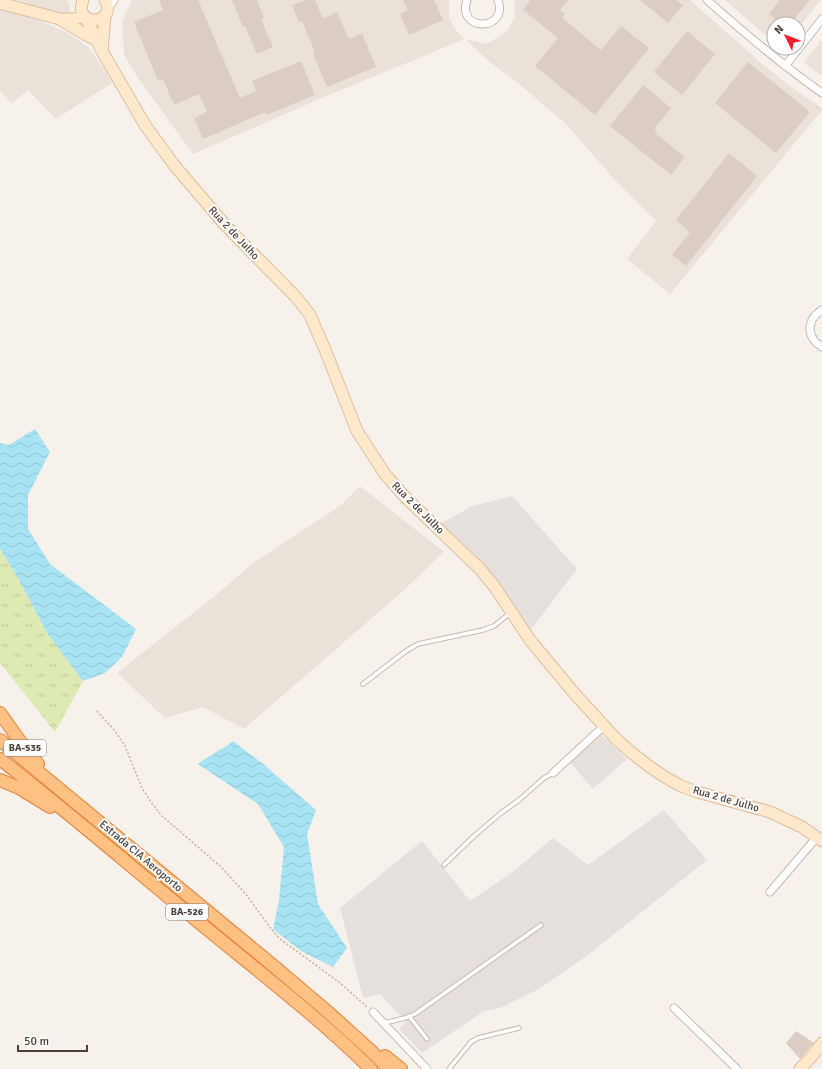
<svg xmlns="http://www.w3.org/2000/svg" width="822" height="1069" viewBox="0 0 822 1069" font-family="Signika,sans-serif">
  <style>
    .residential { fill: #eae1d9 }
    .industrial { fill: #e6e0dc }
    .grass { fill: url(#grass-tufts) }
    .water { fill: url(#water-waves) }
    .building { fill: #dbcdc3 }
    .lines { fill: none; stroke-linecap: round; stroke-linejoin: round }
    .service-casing { stroke: #c5b9b0; stroke-width: 5.5 }
    .minor-casing { stroke: #c5b9b0; stroke-width: 9 }
    .secondary-casing { stroke: #dabd9c; stroke-width: 13 }
    .trunk-casing { stroke: #e28339; stroke-width: 14 }
    .path { stroke: #c4af9e; stroke-width: 1.5; stroke-dasharray: 2 2; stroke-linecap: butt }
    .service { stroke: #fff; stroke-width: 3.5 }
    .minor { stroke: #fff; stroke-width: 7 }
    .secondary { stroke: #ffe9cc; stroke-width: 11 }
    .trunk { stroke: #ffc084; stroke-width: 12 }
    .labels { text-anchor: middle; dominant-baseline: central; stroke-width: 4; stroke-linejoin: round; paint-order: stroke }
    .shield { fill: #fff; stroke: #817974; stroke-width: 1 }
    .shield-label { font-size: 10px; font-weight: bold; fill: #4b4038 }
    .street-label { font-size: 11px; fill: #4b4038; stroke: #fff }
  </style>
  <defs>
    <pattern id="grass-tufts" width="24" height="20" patternUnits="userSpaceOnUse"><rect width="24" height="20" fill="#ddeab4"/><path d="M3 7l-1-3M5 7V3M7 7l1-3M15 17l-1-3M17 17v-4M19 17l1-3" fill="none" stroke="#bfca9c"/></pattern>
    <pattern id="water-waves" width="16" height="10" patternUnits="userSpaceOnUse"><rect width="16" height="10" fill="#a7e3f3"/><path d="M0 5q4-4 8 0t8 0" fill="none" stroke="#91c4d1"/></pattern>
  </defs>
  <rect width="100%" height="100%" fill="#f6f1eb"/>
  <g class="residential">
    <path d="M18,0h49l2,4 1,7 -6,4z"/>
    <path d="M132,0h317v17l6,13 10,9 22,5 20,-13 8,-14v-17h175l71,63 34,27 27,18v2l-152,184 -43,-35 29,-38 -39,-39 -51,-58 -48,-41 -27,-20 -26,-24 -141,58 -131,57 -55,-76 -14,-23 -2,-33z"/>
    <path d="M725,0h96l-23,28v-4h-24v18z"/>
    <path d="M0,9l33,9 33,14 23,16 18,25 5,10 -56,36 -28,-29 -16,13 -12,-12z"/>
    <path d="M822,40v37l-18,-15z"/>
    <path d="M360,486l84,66 -41,39 -159,138 -41,-22 -38,11 -48,-45 99,-78 36,-31 88,-58z"/>
  </g>
  <g class="industrial">
    <path d="M512,496l65,73 -48,63 -23,-36 -23,-32 -21,-22 -22,-18 32,-18z"/>
    <path d="M600,734l27,25 -34,30 -23,-27z"/>
    <path d="M664,810l43,50 -119,95 -51,35 -37,18 -16,3 -62,42 -23,-24 7,-7 -26,-28 -17,4 -23,-90 82,-67 48,60 44,-30 39,-33 35,27z"/>
  </g>
  <path class="grass" d="M0,549l18,29 29,55 36,48 -28,51 -55,-69z"/>
  <g class="water">
    <path d="M35,429l15,23 -22,43v34l22,35 86,65 -14,28 -17,16 -22,8 -36,-48 -29,-55 -18,-29v-106l9,2z"/>
    <path d="M233,741l29,22 54,47 -9,24 11,70 29,44 -14,19 -32,-16 -28,-22 6,-29 5,-53 -26,-43 -60,-40c11,-9 24,-14 35,-23z"/>
  </g>
  <g class="building">
    <path d="M159,0h39l42,98 16,-7 -4,-10 49,-20 14,34 -49,20 -1,-3 -62,27 -9,-21 13,-6 -8,-18 -25,11 -11,-26 -5,2 -24,-59 29,-12z"/>
    <path d="M232,0h25l7,18 -3,1 12,28 -16,7 -12,-28 -2,1z"/>
    <path d="M306,0h9l8,19 14,-7 12,27 13,-6 14,34 -49,20 -13,-31 -1,-2 2,-1 -5,-13 -8,-19 -3,1 -7,-17z"/>
    <path d="M403,0h31l9,20 -34,15 -9,-21 8,-4z"/>
    <path d="M530,0h38l-8,10 5,4 -3,4 39,32 20,-24 28,22 -54,67 -60,-49 23,-28 -35,-28z"/>
    <path d="M640,0h36l7,5 -15,18z"/>
    <path d="M780,0h30l-20,24h-9l-12,-10z"/>
    <path d="M687,31l28,23 -33,41 -28,-23z"/>
    <path d="M748,62l62,50 -34,41 -61,-50z"/>
    <path d="M643,85l28,23 -16,20 1,6 29,23 -14,18 -61,-49z"/>
    <path d="M729,153l28,23 -71,90 -14,-11 18,-23 -14,-12z"/>
    <path d="M796,1031l18,12 -14,16 -14,-16z"/>
  </g>
  <g class="lines">
    <defs>
      <g id="service">
        <path d="M363,684l43,-33 12,-7 65,-14 11,-4 16,-13"/>
        <path d="M444,865l30,-29 27,-23 18,-13 25,-22 9,-5"/>
        <path d="M409,1016l18,23"/>
        <path d="M384,1023l21,-5 10,-4 126,-89"/>
        <path d="M449,1069l22,-27 7,-4 41,-10"/>
      </g>
      <g id="minor">
        <path d="M467,0c-11,32 42,32 31,0"/>
        <path d="M707,0c37,33 74,64 115,93"/>
        <path d="M108,9l6,-9"/>
        <path d="M785,66l37,-47"/>
        <path d="M822,310c-16,10 -16,27 0,37"/>
        <path d="M553,773l51,-47"/>
        <path d="M770,892l47,-55"/>
        <path d="M674,1008l63,61"/>
        <path d="M373,1012l54,57"/>
      </g>
      <g id="secondary">
        <path d="M83,0c-11,29 36,24 22,0"/>
        <path d="M0,3l60,16h14l11,-3"/>
        <path d="M86,18l16,33 43,74 29,40 52,61 70,71 14,18 16,37 31,79 28,43 20,23 75,72 14,17 36,54 44,53 42,46 16,14 18,14 15,10 16,9 16,6 73,20 32,15 20,14"/>
        <path d="M61,20l27,16 9,4"/>
        <path d="M102,50l3,-35"/>
        <path d="M800,1069l14,-15 8,-11"/>
      </g>
      <g id="trunk">
        <path d="M0,713l17,24 21,27"/>
        <path d="M0,740l270,223 58,49 42,38 19,19"/>
        <path d="M0,759c68,53 134,110 201,165 57,47 117,93 170,145"/>
        <path d="M0,780l19,8 31,19"/>
        <path d="M385,1056l16,13"/>
      </g>
    </defs>
    <use href="#service" class="service-casing"/>
    <use href="#minor" class="minor-casing"/>
    <use href="#secondary" class="secondary-casing"/>
    <use href="#trunk" class="trunk-casing"/>
    <path class="path" d="M97,711l18,20 10,15 17,42 9,14 11,14 58,50 25,27 27,37 8,9 59,43 28,25"/>
    <use href="#service" class="service"/>
    <use href="#minor" class="minor"/>
    <use href="#secondary" class="secondary"/>
    <use href="#trunk" class="trunk"/>
  </g>
  <g class="labels">
    <g class="shield">
      <rect x="4" y="740" width="42" height="16" rx="3"/>
      <rect x="166" y="904" width="42" height="16" rx="3"/>
    </g>
    <g class="shield-label">
      <text x="25" y="748">BA-535</text>
      <text x="187" y="912">BA-526</text>
    </g>
    <g class="street-label">
      <text transform="translate(234 233) rotate(47)">Rua 2 de Julho</text>
      <text transform="translate(418 508) rotate(45)">Rua 2 de Julho</text>
      <text transform="translate(726 799) rotate(16)">Rua 2 de Julho</text>
      <text transform="translate(141 856) rotate(40)">Estrada CIA Aeroporto</text>
    </g>
  </g>
  <g transform="translate(786 36) rotate(313)"><circle r="19" fill="#ffffff" stroke="#b7b3af"/>
  <path d="M0-3L7 15L0 10L-7 15Z" fill="#ff1924"/>
  <text y="-6" font-size="11" font-weight="bold" text-anchor="middle" fill="#4b4038">N</text>
  </g>
  <path d="M18 1045v6h69v-6" fill="none" stroke="#4b4038" stroke-width="2"/>
  <text x="24" y="1045" font-size="12" fill="#4b4038" stroke="#ffffff" stroke-width="3" paint-order="stroke">50 m</text>
</svg>
